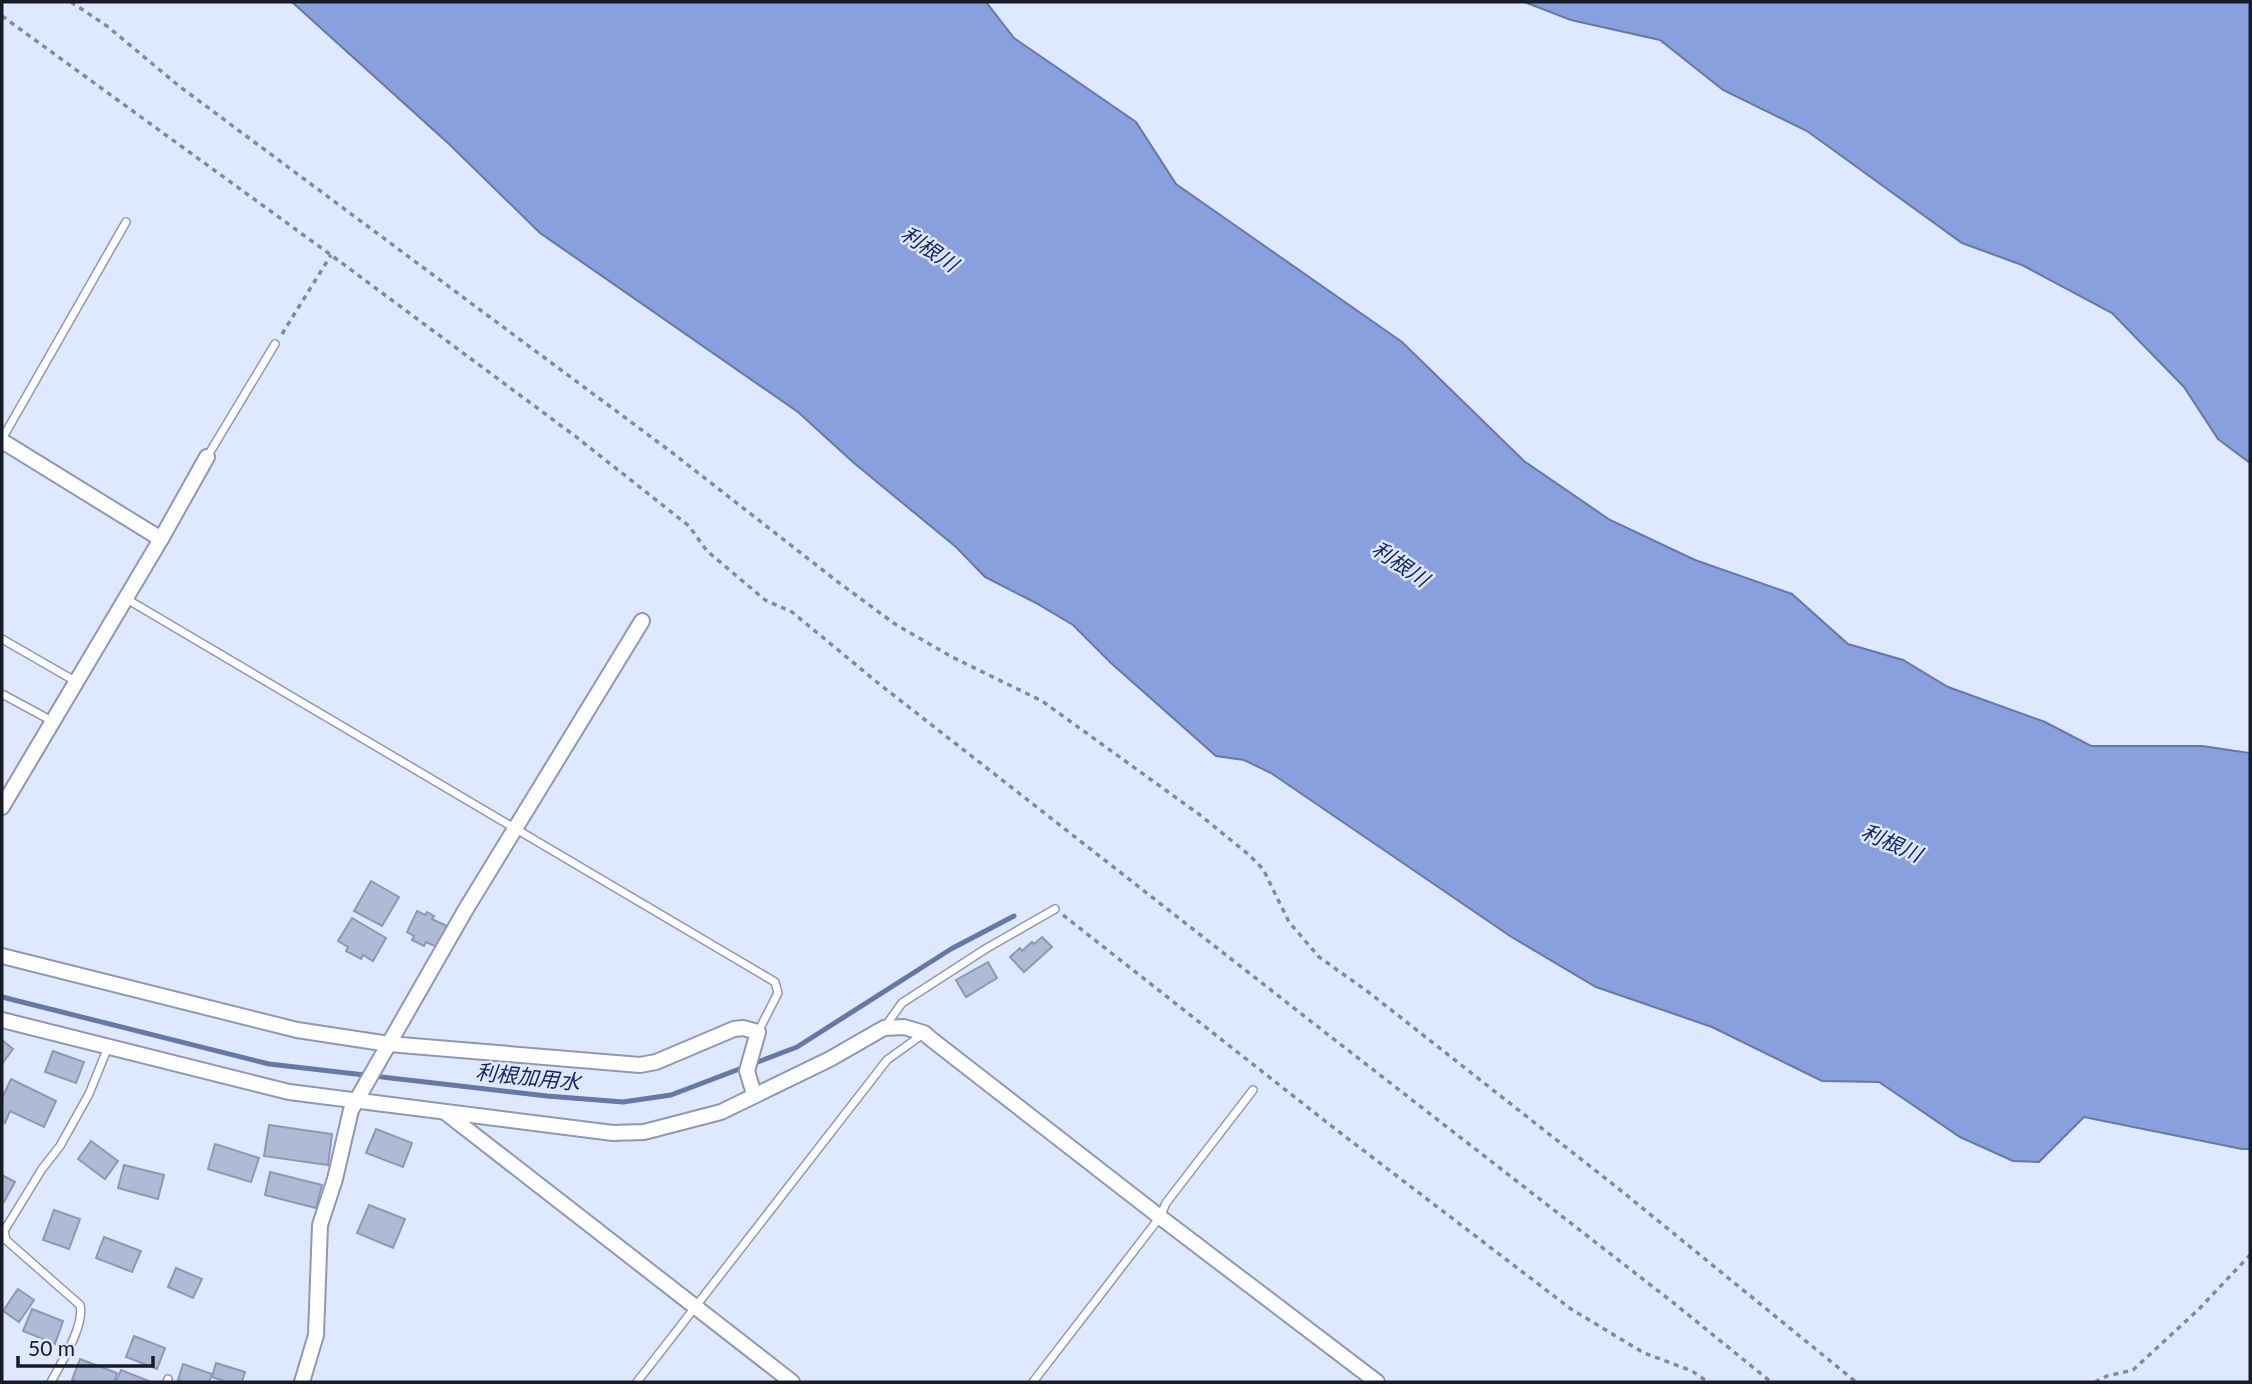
<svg xmlns="http://www.w3.org/2000/svg" width="2252" height="1384" viewBox="0 0 2252 1384" font-family="Lato,'Noto Sans JP',sans-serif">
  <style>
    .water { fill: #88a0de; stroke: #6678a7; stroke-width: 2 }
    .lines { fill: none; stroke-linecap: round; stroke-linejoin: round }
    .stream { stroke: #6678a7; stroke-width: 5 }
    .building { fill: #afbbd6; stroke: #8d98b3; stroke-width: 2 }
    .service-casing { stroke: #8d98b3; stroke-width: 10 }
    .minor-casing { stroke: #8d98b3; stroke-width: 18 }
    .path { stroke: #838a9b; stroke-width: 3.5; stroke-dasharray: 5 5; stroke-linecap: butt }
    .service { stroke: #fff; stroke-width: 7 }
    .minor { stroke: #fff; stroke-width: 14 }
    .labels { text-anchor: middle; dominant-baseline: central; stroke-width: 5; stroke-linejoin: round; paint-order: stroke }
    .water-label { font-size: 21px; font-style: italic; fill: #13246b; stroke: #dee8ff }
  </style>
  <rect width="100%" height="100%" fill="#dee8ff"/>
  <g class="water">
    <path d="M292,2h694l28,36 122,84 40,62 226,158 122,119 86,59 85,40 97,34 56,50 55,16 45,27 97,35 46,24h111l48,7v396h-8l-158,-32 -45,45 -26,-1 -53,-24 -81,-55 -57,-1 -110,-54 -116,-40 -86,-51 -239,-163 -27,-13 -28,-4 -105,-93 -38,-38 -37,-22 -51,-26 -29,-30 -102,-84 -56,-51 -258,-179 -91,-89z"/>
    <path d="M1524,2h726v461l-32,-24 -34,-52 -72,-74 -90,-48 -60,-22 -155,-112 -84,-41 -63,-50 -89,-20z"/>
  </g>
  <g class="lines">
    <path class="stream" d="M2,997l267,67 278,32 76,6 48,-7 126,-48 154,-98 63,-33"/>
  </g>
  <g class="building">
    <path d="M371,881l28,16 -17,29 -28,-15z"/>
    <path d="M417,911l8,4 2,-3 7,4 -2,3 15,7 -10,21 -11,-5 -2,4 -12,-6 2,-4 -7,-4z"/>
    <path d="M352,918l34,20 -13,23 -10,-6 -2,4 -15,-8 2,-4 -10,-6z"/>
    <path d="M1042,937l10,10 -28,25 -14,-15 10,-9 2,3 10,-9 2,2z"/>
    <path d="M988,962l9,16 -31,19 -10,-17z"/>
    <path d="M2,1040l11,9 -11,15z"/>
    <path d="M53,1051l31,11 -8,21 -31,-11z"/>
    <path d="M11,1079l45,22 -12,26 -34,-16 -5,12 -3,-1v-24z"/>
    <path d="M269,1125l63,9 -4,31 -64,-9z"/>
    <path d="M376,1129l36,14 -9,24 -37,-14z"/>
    <path d="M91,1141l27,20 -13,18 -27,-20z"/>
    <path d="M215,1144l44,14 -8,24 -43,-13z"/>
    <path d="M124,1165l40,10 -6,24 -40,-11z"/>
    <path d="M270,1172l52,13 -6,23 -51,-13z"/>
    <path d="M2,1175l13,7 -11,20 -2,-1z"/>
    <path d="M369,1205l36,14 -12,29 -36,-15z"/>
    <path d="M54,1210l26,9 -11,30 -26,-9z"/>
    <path d="M104,1237l37,14 -9,21 -36,-14z"/>
    <path d="M176,1268l26,11 -9,19 -25,-11z"/>
    <path d="M18,1289l16,11 -15,22 -16,-11z"/>
    <path d="M32,1309l31,12 -8,23 -32,-13z"/>
    <path d="M134,1336l31,12 -8,21 -31,-12z"/>
    <path d="M80,1359l37,14 -3,9h-36l-6,-2z"/>
    <path d="M216,1363l29,9 -3,10h-15l-15,-5z"/>
    <path d="M183,1364l29,10 -3,8h-25l-6,-2z"/>
    <path d="M121,1370l28,11 -1,1h-32z"/>
  </g>
  <g class="lines">
    <defs>
      <g id="service">
        <path d="M2,439l124,-217"/>
        <path d="M207,457l68,-113"/>
        <path d="M125,598l650,384 3,11 -20,39"/>
        <path d="M2,639l73,42"/>
        <path d="M2,694l50,27"/>
        <path d="M884,1028l18,-25 85,-55 68,-39"/>
        <path d="M51,1382c10,-19 34,-56 29,-77l-74,-65 -2,-9 38,-62 18,-23 29,-52 19,-47"/>
        <path d="M167,1382l1,-3"/>
        <path d="M637,1382l250,-322 36,-26"/>
        <path d="M1033,1382l127,-165 6,-14 87,-113"/>
      </g>
      <g id="minor">
        <path d="M2,441l159,98"/>
        <path d="M2,807l159,-268 46,-82"/>
        <path d="M2,956l295,74 92,14 251,21 16,-3 78,-33 9,-1 15,4 -11,39 7,23"/>
        <path d="M2,1020l287,72 324,41 31,-1 77,-20 109,-53 54,-31 20,-1 20,6 7,6 229,178 217,165"/>
        <path d="M446,1113l346,269"/>
        <path d="M302,1382l14,-47 4,-110 15,-46 16,-69 115,-201 176,-288"/>
      </g>
    </defs>
    <use href="#service" class="service-casing"/>
    <use href="#minor" class="minor-casing"/>
    <g class="path">
      <path d="M71,2l36,24 72,60 491,365 168,131 57,42 57,33 90,44 158,114 48,39 15,15 26,53 30,35 48,34 252,198 237,193"/>
      <path d="M2,16l329,239 244,181 114,90 18,25 58,49 27,12 86,71 453,354 344,267 96,78"/>
      <path d="M282,334l49,-79"/>
      <path d="M1063,915l271,213 237,181 73,44 48,18 16,11"/>
      <path d="M2095,1382l12,-6 26,-6 66,-61 51,-54"/>
    </g>
    <use href="#service" class="service"/>
    <use href="#minor" class="minor"/>
  </g>
  <g class="labels">
    <g class="water-label">
      <text transform="translate(930 248) rotate(34)">利根川</text>
      <text transform="translate(1401 563) rotate(34)">利根川</text>
      <text transform="translate(1892 842) rotate(24)">利根川</text>
      <text transform="translate(528 1076) rotate(6)">利根加用水</text>
    </g>
  </g>
  <rect width="2252" height="1384" fill="none" stroke="#181c26" stroke-width="7"/>
  <path d="M18 1356v10h135v-10" fill="none" stroke="#181c26" stroke-width="3.5"/>
  <text x="28" y="1356" font-size="21" fill="#181c26" stroke="#dee8ff" stroke-width="5" paint-order="stroke">50 m</text>
</svg>
